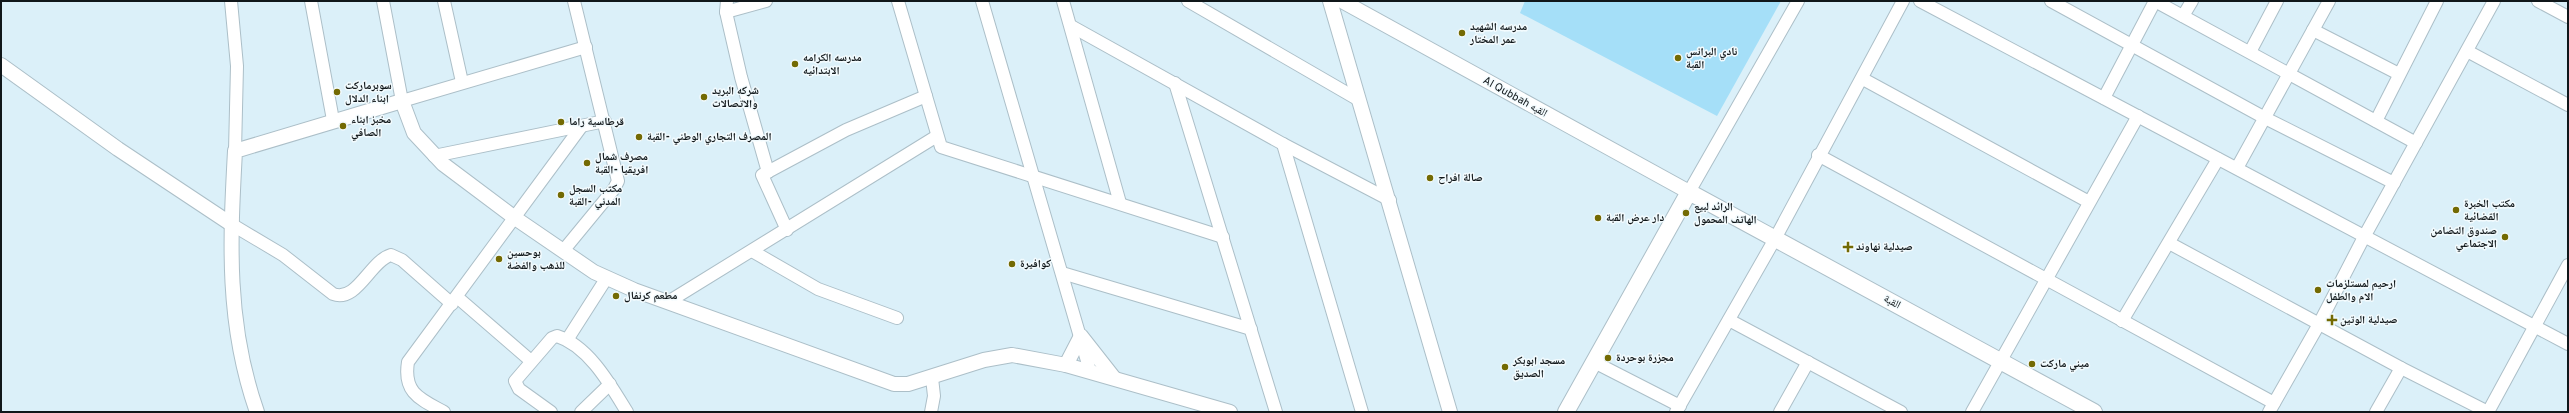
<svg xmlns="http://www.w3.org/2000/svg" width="2569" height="413" viewBox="0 0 2569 413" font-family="Overpass,'Noto Naskh Arabic',sans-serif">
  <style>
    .green { fill: #a5dff8 }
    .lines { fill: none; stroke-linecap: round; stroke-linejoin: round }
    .minor-casing { stroke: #acbfc8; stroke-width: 14 }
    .tertiary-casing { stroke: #acbfc8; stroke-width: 16 }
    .secondary-casing { stroke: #acbfc8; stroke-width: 18 }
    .minor { stroke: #fff; stroke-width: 12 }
    .tertiary { stroke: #fff; stroke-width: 14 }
    .secondary { stroke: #fff; stroke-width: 16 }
    .poi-dot { fill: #736a03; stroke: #f3fbfe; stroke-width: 1.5 }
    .labels { text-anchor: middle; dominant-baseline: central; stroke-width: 3; stroke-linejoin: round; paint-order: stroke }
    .poi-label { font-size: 11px; font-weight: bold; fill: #10171a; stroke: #f3fbfe; text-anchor: start }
    .street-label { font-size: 11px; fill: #10171a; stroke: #f3fbfe }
  </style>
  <rect width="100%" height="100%" fill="#dbf0f9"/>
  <path class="green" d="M1525,1h256l-64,115 -197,-103z"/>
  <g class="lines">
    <defs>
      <g id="minor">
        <path d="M231,1l6,65 -2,85"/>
        <path d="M311,1l22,119"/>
        <path d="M383,1l19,100 184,-54"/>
        <path d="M444,1l18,81"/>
        <path d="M727,1l-1,11 15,65 27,95"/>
        <path d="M898,1l43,146 282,90"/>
        <path d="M982,1l108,370"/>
        <path d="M1063,1l57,202"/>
        <path d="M1188,1l171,99"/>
        <path d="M1920,1l648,343"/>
        <path d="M2051,1l214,117 129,65"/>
        <path d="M2155,1l261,142"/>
        <path d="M2538,1l30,16"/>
        <path d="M726,12l40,-11"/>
        <path d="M2183,16l9,-15"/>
        <path d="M1071,26l212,118 107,56"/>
        <path d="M2313,30l86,44"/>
        <path d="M2467,51l101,54"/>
        <path d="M2250,52l27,-51"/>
        <path d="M1863,79l226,123"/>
        <path d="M1175,83l101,329"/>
        <path d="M2104,98l51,-97"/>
        <path d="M2376,121l61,-120"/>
        <path d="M1283,144l79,268"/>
        <path d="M1818,155l456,248"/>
        <path d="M434,156l171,-35"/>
        <path d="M2237,168l92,-167"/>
        <path d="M1689,192l109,-191"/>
        <path d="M231,224l52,31 50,39c24,9 37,-33 58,-39l11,5 50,44"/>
        <path d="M787,230l-25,-55 84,-45 80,-34"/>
        <path d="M2169,243l232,125 87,44"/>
        <path d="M563,251l51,-62 4,-8 -44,-180"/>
        <path d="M752,251l66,38 79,29"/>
        <path d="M1062,273l189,56"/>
        <path d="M457,297l74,64"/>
        <path d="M668,302l269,-166"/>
        <path d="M1729,320l172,92"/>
        <path d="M2122,321l96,-162"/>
        <path d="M567,340l39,-61"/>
        <path d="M1594,362l86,44"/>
        <path d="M444,412c-24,-13 -41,-19 -36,-50l173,-235"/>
        <path d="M551,412l-32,-23 -4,-8 37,-43 5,-2c32,10 54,50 70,76"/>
        <path d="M581,412l29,-28"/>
        <path d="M931,412l3,-16 -2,-18"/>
        <path d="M1676,412l100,-175 127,-236"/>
        <path d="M1780,412l28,-50"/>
        <path d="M1972,412l166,-296"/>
        <path d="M2269,412l50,-88 45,-87 130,-236"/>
        <path d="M2376,412l25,-44"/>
        <path d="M2488,412l80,-147"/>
      </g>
      <g id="tertiary">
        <path d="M1330,1l120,411"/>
        <path d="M1342,1l347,191"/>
        <path d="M1,65l117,84 113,75"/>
        <path d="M1066,365l15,-29 33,42"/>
        <path d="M257,412c-31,-88 -27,-170 -22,-261l167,-50 12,32 29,31 72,54 79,54 40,18 260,94h14l76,-24 28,-5 54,10 164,47"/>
      </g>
      <path id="secondary" d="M1566,412l123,-220 405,220"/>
    </defs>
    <use href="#minor" class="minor-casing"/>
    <use href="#tertiary" class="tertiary-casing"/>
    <use href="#secondary" class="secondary-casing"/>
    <use href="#minor" class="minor"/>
    <use href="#tertiary" class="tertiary"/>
    <use href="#secondary" class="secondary"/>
  </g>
  <g class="poi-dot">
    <circle cx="1462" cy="33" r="4"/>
    <circle cx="1678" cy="58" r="4"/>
    <circle cx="795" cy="64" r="4"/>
    <circle cx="337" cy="92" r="4"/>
    <circle cx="704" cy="97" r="4"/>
    <circle cx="561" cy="122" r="4"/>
    <circle cx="343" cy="126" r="4"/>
    <circle cx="639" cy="137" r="4"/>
    <circle cx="587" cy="163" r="4"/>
    <circle cx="1430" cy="178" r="4"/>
    <circle cx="561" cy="195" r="4"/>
    <circle cx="2456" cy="210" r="4"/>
    <circle cx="1686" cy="213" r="4"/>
    <circle cx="1598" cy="218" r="4"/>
    <circle cx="2505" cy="237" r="4"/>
    <path d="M1846 241h4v4h4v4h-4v4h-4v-4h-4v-4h4z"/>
    <circle cx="499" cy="259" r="4"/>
    <circle cx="1012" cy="264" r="4"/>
    <circle cx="2318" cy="290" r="4"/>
    <circle cx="616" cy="296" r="4"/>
    <path d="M2330 314h4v4h4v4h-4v4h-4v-4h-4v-4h4z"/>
    <circle cx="1608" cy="358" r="4"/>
    <circle cx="2032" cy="364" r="4"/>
    <circle cx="1505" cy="367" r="4"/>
  </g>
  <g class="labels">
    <g class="poi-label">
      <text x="1470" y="27">مدرسه الشهيد<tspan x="1470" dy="13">عمر المختار</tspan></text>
      <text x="1686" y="52">نادي البرانس<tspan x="1686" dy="13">القبة</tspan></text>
      <text x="803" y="58">مدرسه الكرامه<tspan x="803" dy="13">الابتدائيه</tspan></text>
      <text x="345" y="86">سوبرماركت<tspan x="345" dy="13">ابناء الدلال</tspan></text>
      <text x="712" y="91">شركه البريد<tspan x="712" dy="13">والاتصالات</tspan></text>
      <text x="351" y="120">مخبز ابناء<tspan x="351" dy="13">الصافي</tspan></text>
      <text x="569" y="122">قرطاسية راما</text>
      <text x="647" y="137">المصرف التجاري الوطني -القبة</text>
      <text x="595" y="157">مصرف شمال<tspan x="595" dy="13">افريقيا -القبة</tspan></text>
      <text x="1438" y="178">صالة افراح</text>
      <text x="569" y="189">مكتب السجل<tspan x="569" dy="13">المدني -القبة</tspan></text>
      <text x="2464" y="204">مكتب الخبرة<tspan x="2464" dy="13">القضائية</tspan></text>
      <text x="1694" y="207">الرائد لبيع<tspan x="1694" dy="13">الهاتف المحمول</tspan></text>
      <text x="1606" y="218">دار عرض القبة</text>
      <text x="2497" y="231" text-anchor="end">صندوق التضامن<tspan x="2497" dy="13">الاجتماعي</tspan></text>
      <text x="1856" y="247">صيدلية نهاوند</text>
      <text x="507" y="253">بوحسين<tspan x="507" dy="13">للذهب والفضة</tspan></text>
      <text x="1020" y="264">كوافيرة</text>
      <text x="2326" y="284">ارحيم لمستلزمات<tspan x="2326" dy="13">الام والطفل</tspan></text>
      <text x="624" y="296">مطعم كرنفال</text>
      <text x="2340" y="320">صيدلية الوتين</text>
      <text x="1616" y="358">مجزرة بوحردة</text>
      <text x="1513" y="361">مسجد ابوبكر<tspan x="1513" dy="13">الصديق</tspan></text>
      <text x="2040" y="364">ميني ماركت</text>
    </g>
    <g class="street-label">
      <text transform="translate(1515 97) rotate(29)">Al Qubbah القبه</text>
      <text transform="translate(1892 302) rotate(28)">القبة</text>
    </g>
  </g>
  <rect width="2569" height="413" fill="none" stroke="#10171a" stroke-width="4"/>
</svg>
